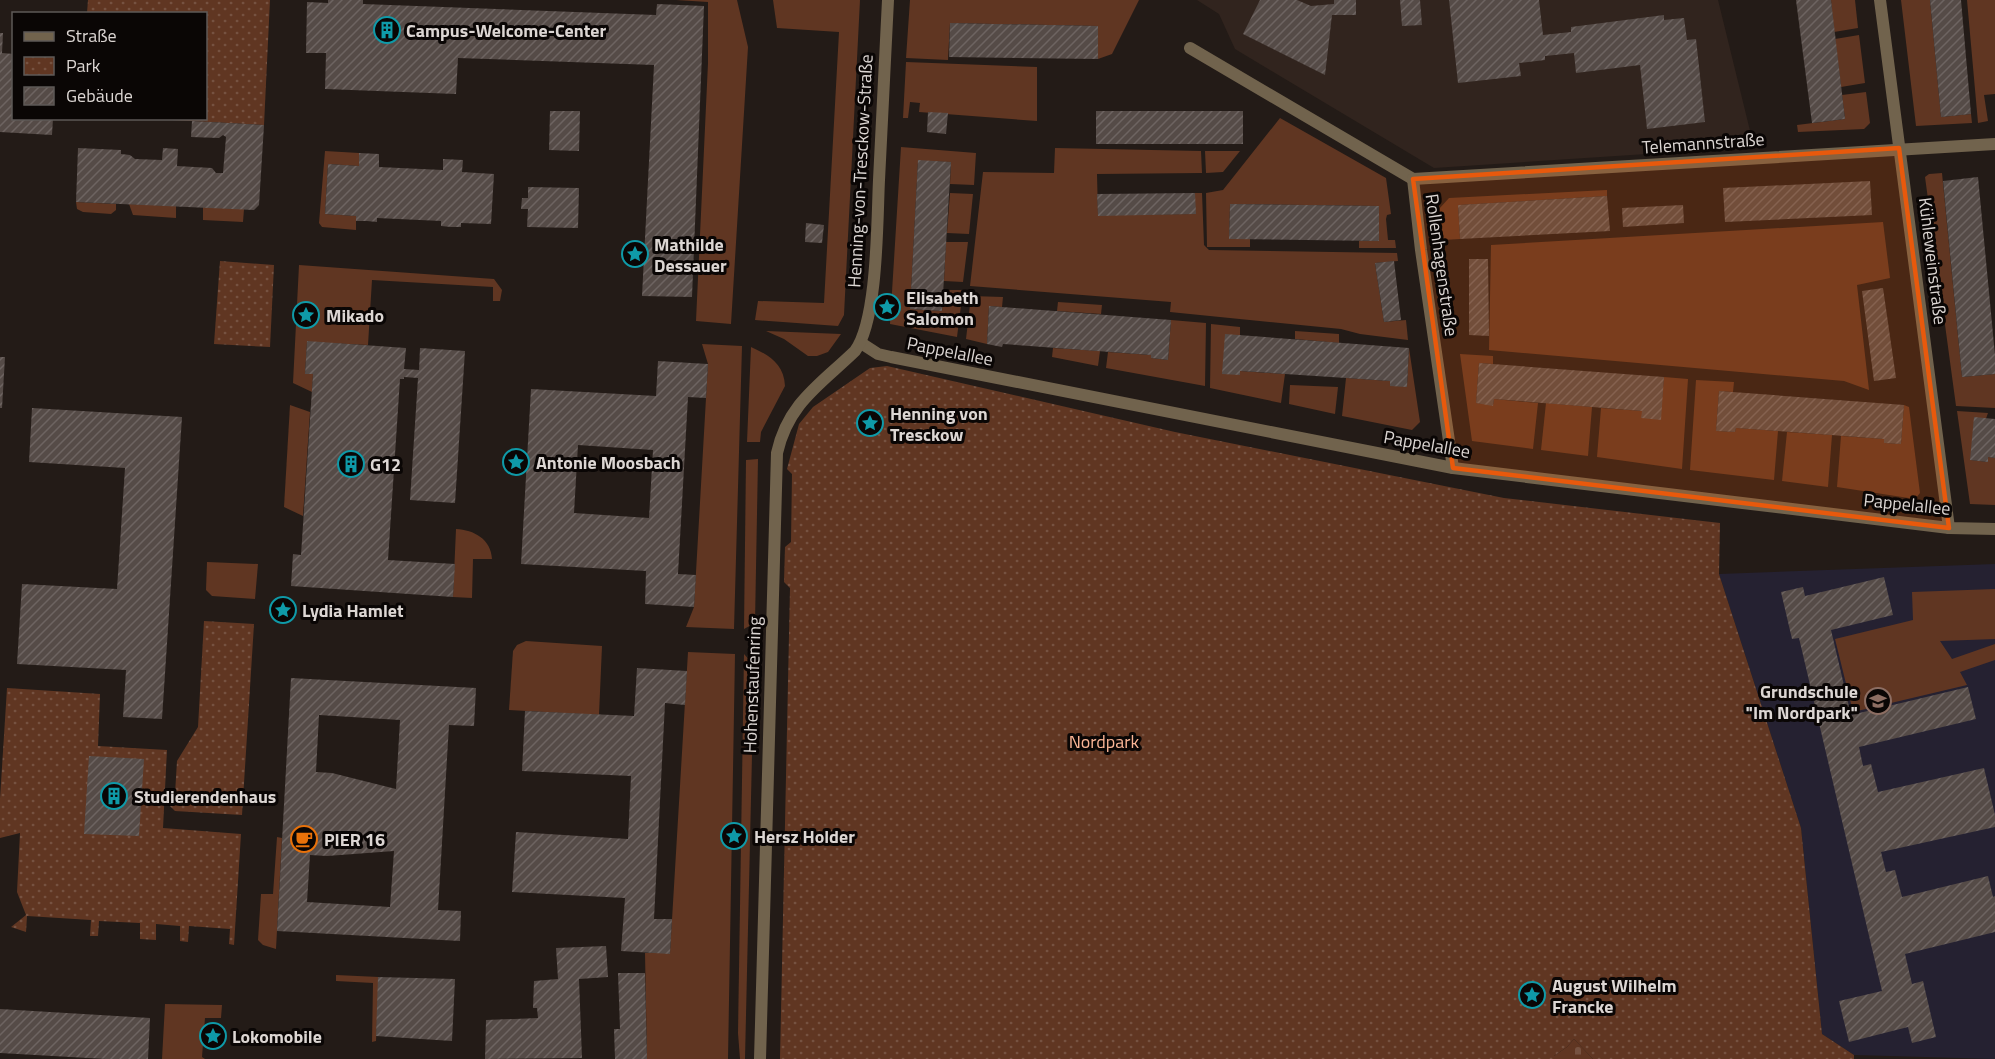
<svg xmlns="http://www.w3.org/2000/svg" width="1995" height="1059" viewBox="0 0 1995 1059" font-family="'Titillium Web',sans-serif">
  <style>
    .built { fill: #31241e }
    .education { fill: #252131 }
    .green { fill: #603622 }
    .cemetery { fill: url(#cemetery-stones) }
    .park { fill: url(#park-dots) }
    .building { fill: url(#building-hatch); fill-rule: evenodd }
    .lines { fill: none; stroke-linecap: round; stroke-linejoin: round }
    .minor { stroke: #71634d; stroke-width: 12 }
    .marked { fill: #e8590c; fill-opacity: 0.2; stroke: #e8590c; stroke-width: 4.5; stroke-linejoin: round }
    .labels { text-anchor: middle; dominant-baseline: central; stroke-width: 6; stroke-linejoin: round; paint-order: stroke }
    .poi-label { font-size: 18px; font-weight: bold; fill: #dcd6d3; stroke: #0a0605; text-anchor: start }
    .street-label { font-size: 18px; fill: #dcd6d3; stroke: #0a0605 }
    .park-label { font-size: 18px; fill: #fab596; stroke: #0a0605 }
  </style>
  <defs>
    <pattern id="cemetery-stones" width="16" height="16" patternUnits="userSpaceOnUse" patternTransform="scale(1.5)"><rect width="16" height="16" fill="#603622"/><path d="M2 7V4a2 2 0 0 1 4 0v3zM10 15v-3a2 2 0 0 1 4 0v3z" fill="#765241"/></pattern>
    <pattern id="park-dots" width="8" height="8" patternUnits="userSpaceOnUse" patternTransform="scale(1.5)"><rect width="8" height="8" fill="#603622"/><path d="M2 2h.1M6 6h.1" fill="none" stroke="#765241" stroke-width="1.8" stroke-linecap="round"/></pattern>
    <pattern id="building-hatch" width="6" height="6" patternUnits="userSpaceOnUse" patternTransform="scale(1.5)"><rect width="6" height="6" fill="#554b47"/><path d="M-1 1l2-2M0 6l6-6M5 7l2-2" fill="none" stroke="#6d6461"/></pattern>
  </defs>
  <rect width="100%" height="100%" fill="#231b17"/>
  <path class="built" d="M1197,0h521l36,147 -320,21 -199,-119 -16,-35z"/>
  <path class="education" d="M1995,564v495l-141,-4 -32,-21 -21,-206 -82,-254z"/>
  <g class="green">
    <path d="M676,0h61l11,47 -17,277 -35,-3 12,-258v-61z"/>
    <path d="M773,0h87l-16,315 -6,11 -83,-6 3,-19 66,2 15,-271 -62,-4z"/>
    <path d="M910,0h229l-27,54 -14,5v-33l-148,-3 -2,37 -42,-2z"/>
    <path d="M1831,0h24l3,28 -24,4z"/>
    <path d="M1901,0h29l11,117 30,-3 1,9 -56,3z"/>
    <path d="M1967,0h28v94l-11,1 4,26 -10,2z"/>
    <path d="M1859,35l6,48 -24,4 -6,-48z"/>
    <path d="M906,62l131,5v54l-118,-9 1,-9 -10,-1 -2,16h-5z"/>
    <path d="M1866,92l4,31 -6,6 -66,3 -1,-7 48,-6 -3,-24z"/>
    <path d="M1280,118l106,60 5,36 -4,1 -1,4 2,21h7l1,8h-37v-7h20v-35l-149,-2 -1,35h21v8h-43l-1,-54 17,-3z"/>
    <path d="M901,147l75,6 -2,32 -24,-1 1,-22 -33,-1 -8,148 32,2 2,-21h19l-6,47 -67,-13z"/>
    <path d="M1055,148l146,3 1,22 -105,1 1,41 97,-1v-21h7l2,52 5,5 188,3 1,8 -23,2 9,59 22,-2 2,20 -48,-6 -19,-5 -171,-17 1,-10 -201,-16 13,-114 71,1z"/>
    <path d="M325,151l34,2v13l-31,-2 -3,50 31,2v14l-34,-3 -3,-4z"/>
    <path d="M1205,151h35l-17,21 -17,1z"/>
    <path d="M1942,173l20,204 33,-3v34l-39,-2 -31,-229 4,-3z"/>
    <path d="M1607,190v6l-149,9 2,34 -17,1 -4,-31 10,-11z"/>
    <path d="M950,193l23,1 -4,40 -22,-1z"/>
    <path d="M76,202l40,2v6l-5,4 -28,-2 -6,-3z"/>
    <path d="M129,204l47,2v12l-43,-3z"/>
    <path d="M203,207l41,2 -1,13 -40,-2z"/>
    <path d="M1883,222l7,56 -33,7 12,105 -25,-9 -355,-31 2,-105z"/>
    <path d="M946,242h22l-5,40 -19,-1z"/>
    <path d="M299,265l195,14 8,11 -2,11h-7v-14l-121,-7 -4,65 -61,-3 -2,32h8l-1,18 -19,-9z"/>
    <path d="M971,296l32,1 -1,10 -13,-1 -2,38 -21,-5z"/>
    <path d="M1058,302l44,3 -1,9 -44,-3z"/>
    <path d="M1171,320l35,3 -1,63 -99,-18 2,-16 43,3v3l17,2z"/>
    <path d="M1211,324l29,3v48v-4l45,3 -4,29 -71,-15z"/>
    <path d="M766,331l75,3 -13,18 -11,4h-9l-24,-17z"/>
    <path d="M1295,331l44,3v9l-44,-4z"/>
    <path d="M702,344l40,2 -8,283 -48,-2 8,-20 12,-209 2,-34z"/>
    <path d="M751,347c18,8 33,17 34,39l-24,46 -1,10h-13z"/>
    <path d="M1053,348l47,3 -2,15 -46,-9z"/>
    <path d="M1409,348l11,74 -8,8 -70,-14 4,-38 44,3v5h17z"/>
    <path d="M1460,354l33,2v8l-14,-1 -3,40 17,2 1,-6 44,4 -5,46 -61,-8z"/>
    <path d="M1664,377l24,2 -6,90 -85,-12 4,-49 41,3 18,9z"/>
    <path d="M1696,380l38,2 -1,10 -14,-1 -3,40 19,1 1,-4 42,3 -4,49 -84,-10z"/>
    <path d="M1290,385l48,2 -3,27 -46,-10z"/>
    <path d="M1546,403l46,4 -4,49 -47,-6z"/>
    <path d="M290,405l20,7 -7,104 -19,-9z"/>
    <path d="M1904,405l5,2 11,86 -5,6 -78,-12 4,-51 43,3v4l17,1z"/>
    <path d="M1957,411l31,2 -17,47 17,2v-5l7,1v47l-25,-1z"/>
    <path d="M1787,432l45,3 -4,52 -46,-6z"/>
    <path d="M758,459l-3,164 -11,6 2,-169z"/>
    <path d="M456,529c18,1 35,10 36,30h-19l-1,39 -19,-1z"/>
    <path d="M207,562l51,2 -3,35 -43,-3 -6,-6z"/>
    <path d="M1995,589v50l-55,2 12,18 43,-15v16l-35,12 7,13 -114,27 -18,-73 78,-19 -1,-28z"/>
    <path d="M526,641l76,5 -3,69 -90,-5 4,-59 4,-6z"/>
    <path d="M688,652l47,2 -7,405h-81l-2,-106h25z"/>
    <path d="M744,654l9,10 1,4 -9,391h-5l-2,-26z"/>
    <path d="M277,837l5,1 -6,111 -13,-4 -5,-5 3,-46h12z"/>
    <path d="M336,975l43,2 -3,64 -4,1 1,-59 -37,-2z"/>
    <path d="M165,1004l57,1 -1,13h-16l-3,39 3,2h-43z"/>
  </g>
  <path class="cemetery" d="M1574,1039l19,20h-39v-3l13,-9z"/>
  <g class="park">
    <path d="M88,0h182l-6,125 -110,-6 52,-1v-104l-119,-1z"/>
    <path d="M220,261l54,4 -4,82 -56,-3z"/>
    <path d="M887,366l288,66 329,66 216,25 -1,51 82,254 21,206 32,21v4h-261l-19,-20 -7,8 -13,9v3h-774l10,-471 -6,-6 1,-35 6,-5 1,-68 -5,-5 12,-45 14,-17 57,-39z"/>
    <path d="M204,621l50,3 -12,191 -67,-4 -6,-6 6,-11 2,-33 21,-34z"/>
    <path d="M7,688l93,6 -2,52 69,4 -4,78 78,6 -7,111 -5,-1 1,-15 -41,-3 -1,16 -8,-1v-15l-24,-2v16l-16,-1v-16l-41,-2 -1,15h-8l1,-16 -64,-4 -1,16 -15,-5 15,-12 -9,-23 3,-59 -20,5v-39z"/>
  </g>
  <g class="building">
    <path d="M328,0h35v4l293,11 1,-11 47,2 -12,291 -50,-1 12,-231 -196,-7 -2,36 -131,-5 1,-36h-20l1,-51 21,1z"/>
    <path d="M1260,0h37l14,6 23,-2v-4h22v15h-24l-7,60 -82,-41z"/>
    <path d="M1400,0h20l2,25 -20,1z"/>
    <path d="M1449,0h90l4,35 28,-3v-5l93,-12v5l20,-2 3,22 9,-1 9,83 -58,7 -7,-64 -64,8 -2,-20 -29,3v4l-26,3 2,13 -63,7z"/>
    <path d="M1796,0h35l14,119 -33,4z"/>
    <path d="M1930,0h31l10,114 -30,3z"/>
    <path d="M950,23l148,3v33l-149,-2z"/>
    <path d="M0,33h3l-1,20 12,1v64h39l-1,17 -52,-3z"/>
    <path d="M550,111h30l-1,40 -30,-1z"/>
    <rect x="1096" y="111" width="147" height="33"/>
    <path d="M928,112l20,1 -2,21 -19,-2z"/>
    <path d="M192,121l72,4 -5,80 -5,5 -178,-8 2,-54 43,2v4l9,1 5,4 27,1 1,-12 15,1 -1,17 35,2 4,5h7l3,-36 -3,-2 -4,3 -28,-1z"/>
    <path d="M359,153l20,1v13l64,3v-11l20,1 -1,12 32,2 -3,50 -30,-1v4h-10l-10,-1v-5l-64,-3v4l-10,-1h-11v-5l-31,-2 3,-50 31,2z"/>
    <path d="M918,160l33,2 -9,149 -32,-2z"/>
    <path d="M1978,177l17,178v19l-33,3 -19,-196z"/>
    <path d="M1870,181l2,34 -147,7 -2,-34z"/>
    <path d="M528,187l51,1 -1,40 -51,-1 1,-18h-7l1,-11h6z"/>
    <path d="M1195,193l1,21 -98,2 -1,-22z"/>
    <path d="M1607,196l3,35 -150,8 -2,-34z"/>
    <path d="M1230,204l149,2v35l-150,-2z"/>
    <path d="M1683,205l1,18 -61,4 -1,-19z"/>
    <path d="M806,223l18,2 -2,18 -17,-1z"/>
    <path d="M1469,259h19l1,77 -20,-1z"/>
    <path d="M1394,261l7,59 -17,2 -9,-59z"/>
    <path d="M1883,288l13,90 -22,3 -12,-90z"/>
    <path d="M989,306l182,14 -3,40 -17,-2v-3l-148,-11 -1,3 -15,-3z"/>
    <path d="M1225,334l184,14 -2,39 -17,-1v-5l-44,-3 -106,-7v4l-18,-1z"/>
    <path d="M307,341l99,7 -2,21 15,1 1,-22 45,3 -10,152 -45,-3 8,-122 -14,-1v2h-4l-12,181 67,4 -2,33 -162,-11 2,-32 8,1 2,-30 10,-151h-8z"/>
    <path d="M0,357h5l-3,51h-2z"/>
    <path d="M658,361l50,3 -2,34 -18,-1 -10,177 18,1 -2,32 -49,-3 1,-33 -125,-7 10,-175 125,7zM578,445l75,5 -4,68 -75,-5z"/>
    <path d="M1479,363l185,14 -3,43 -20,-2 1,-7 -148,-12 -1,7 -17,-3z"/>
    <path d="M1719,391l185,14 -3,39 -17,-1v-4l-106,-8 -42,-3 -1,4 -19,-1z"/>
    <path d="M32,408l150,9 -20,302 -39,-2 3,-47 -109,-6 5,-80 95,5 8,-121 -96,-6z"/>
    <path d="M1974,417l21,2v39l-7,-1v5l-18,-2z"/>
    <path d="M1884,577l9,38 -62,15 20,85 117,-28 8,32 -117,28 4,19 8,-2 7,28 106,-24 11,47v12l-114,25 5,20 9,-2 7,27 86,-21 5,21 2,-1v36l-90,22 7,30 11,-3 13,56 -24,6 -4,-16 -59,15 -10,-41 43,-10 -83,-353 -7,1 -11,-47 22,-5 2,9z"/>
    <path d="M637,668l50,3 -2,34 -20,-2 -11,216h18l-2,35 -49,-3 4,-53 -113,-6 4,-60 112,7 3,-63 -109,-5 3,-60 109,5z"/>
    <path d="M291,678l185,10 -2,38 -25,-1 -11,185 23,1 -1,30 -183,-10zM319,715l81,5 -4,69 -64,-16 -16,-1zM394,851l-4,56 -83,-5 3,-47 17,1z"/>
    <path d="M89,756l55,3 -5,77 -55,-2z"/>
    <path d="M606,946l2,31 -29,2 3,79 -97,1 1,-39 52,-2 -1,-10h-4l1,-27 24,-2 -2,-31z"/>
    <path d="M618,973h27l2,86h-32l-1,-30h6z"/>
    <path d="M378,977l77,2 -3,62 -76,-5z"/>
    <path d="M0,1009l150,9 -2,41h-42l-106,-6z"/>
  </g>
  <g class="lines">
    <g class="minor">
      <path d="M1880,0l69,528"/>
      <path d="M1190,48l223,131"/>
      <path d="M1413,179l582,-35"/>
      <path d="M1413,179l8,71 32,218"/>
      <path d="M861,343l17,11 13,3 562,111 496,60 46,1"/>
      <path d="M760,1059l17,-606c11,-50 44,-69 78,-102 23,-31 22,-131 24,-171 3,-60 6,-120 9,-180"/>
    </g>
  </g>
  <path class="marked" d="M1899,148l50,380 -496,-60 -40,-289z"/>
  <defs>
    <symbol id="building-ring" viewBox="-11 -11 22 22"><circle r="9.5" fill="#0a0605" stroke="#0f9aa8" stroke-width="1.5"/><path d="M-4-6H4V6H1V3H-1V6H-4ZM-2.5-4.3h1.7v1.8h-1.7ZM.8-4.3h1.7v1.8H.8ZM-2.5-1h1.7V.8h-1.7ZM.8-1h1.7V.8H.8Z" fill="#0f9aa8"/></symbol>
    <symbol id="sight-ring" viewBox="-11 -11 22 22"><circle r="9.5" fill="#0a0605" stroke="#0f9aa8" stroke-width="1.5"/><path d="M0-6L1.8-2.2L6-1.7L2.9 1.2L3.7 5.4L0 3.3L-3.7 5.4L-2.9 1.2L-6-1.7L-1.8-2.2Z" fill="#0f9aa8"/></symbol>
    <symbol id="school-ring" viewBox="-11 -11 22 22"><circle r="9.5" fill="#0a0605" stroke="#8d6e63" stroke-width="1.5"/><path d="M0-5L7-2L0 1L-7-2ZM-4 1L0 2.5L4 1V4Q0 6-4 4Z" fill="#8d6e63"/></symbol>
    <symbol id="cafe-ring" viewBox="-11 -11 22 22"><circle r="9.5" fill="#0a0605" stroke="#e8710a" stroke-width="1.5"/><path d="M-5.5-4.5H6V0H3Q3 3.5 0 3.5H-2.5Q-5.5 3.5-5.5 0ZM3-3.2v2h1.7v-2ZM-6 4.5H4V6H-6Z" fill="#e8710a"/></symbol>
  </defs>
  <g fill-rule="evenodd">
    <use href="#building-ring" x="372" y="15" width="30" height="30"/>
    <use href="#sight-ring" x="620" y="239" width="30" height="30"/>
    <use href="#sight-ring" x="872" y="292" width="30" height="30"/>
    <use href="#sight-ring" x="291" y="300" width="30" height="30"/>
    <use href="#sight-ring" x="855" y="408" width="30" height="30"/>
    <use href="#sight-ring" x="501" y="447" width="30" height="30"/>
    <use href="#building-ring" x="336" y="449" width="30" height="30"/>
    <use href="#sight-ring" x="268" y="595" width="30" height="30"/>
    <use href="#school-ring" x="1863" y="686" width="30" height="30"/>
    <use href="#building-ring" x="99" y="781" width="30" height="30"/>
    <use href="#sight-ring" x="719" y="821" width="30" height="30"/>
    <use href="#cafe-ring" x="289" y="824" width="30" height="30"/>
    <use href="#sight-ring" x="1517" y="980" width="30" height="30"/>
    <use href="#sight-ring" x="198" y="1021" width="30" height="30"/>
  </g>
  <g class="labels">
    <g class="poi-label">
      <text x="406" y="30">Campus-Welcome-Center</text>
      <text x="654" y="244">Mathilde<tspan x="654" dy="21">Dessauer</tspan></text>
      <text x="906" y="297">Elisabeth<tspan x="906" dy="21">Salomon</tspan></text>
      <text x="326" y="315">Mikado</text>
      <text x="890" y="413">Henning von<tspan x="890" dy="21">Tresckow</tspan></text>
      <text x="536" y="462">Antonie Moosbach</text>
      <text x="370" y="464">G12</text>
      <text x="302" y="610">Lydia Hamlet</text>
      <text x="1858" y="691" text-anchor="end">Grundschule<tspan x="1858" dy="21">"Im Nordpark"</tspan></text>
      <text x="134" y="796">Studierendenhaus</text>
      <text x="754" y="836">Hersz Holder</text>
      <text x="324" y="839">PIER 16</text>
      <text x="1552" y="985">August Wilhelm<tspan x="1552" dy="21">Francke</tspan></text>
      <text x="232" y="1036">Lokomobile</text>
    </g>
    <g class="street-label">
      <text transform="translate(1703 143) rotate(-4)">Telemannstraße</text>
      <text transform="translate(860 171) rotate(-87)">Henning-von-Tresckow-Straße</text>
      <text transform="translate(1933 261) rotate(83)">Kühleweinstraße</text>
      <text transform="translate(1442 265) rotate(82)">Rollenhagenstraße</text>
      <text transform="translate(950 351) rotate(11)">Pappelallee</text>
      <text transform="translate(1427 444) rotate(10)">Pappelallee</text>
      <text transform="translate(1907 504) rotate(6)">Pappelallee</text>
      <text transform="translate(752 685) rotate(-88)">Hohenstaufenring</text>
    </g>
    <g class="park-label">
      <text x="1104" y="741">Nordpark</text>
    </g>
  </g>
  <rect x="12" y="12" width="195" height="108" fill="#0a0605" stroke="#5e5957" stroke-width="1.5"/>
  <rect x="24" y="32" width="30" height="9" fill="#71634d" stroke="#5e5957" stroke-width="1.5"/>
  <text x="66" y="42" font-size="18" fill="#dcd6d3">Straße</text>
  <rect x="24" y="57" width="30" height="18" fill="url(#park-dots)" stroke="#5e5957" stroke-width="1.5"/>
  <text x="66" y="72" font-size="18" fill="#dcd6d3">Park</text>
  <rect x="24" y="87" width="30" height="18" fill="url(#building-hatch)" stroke="#5e5957" stroke-width="1.5"/>
  <text x="66" y="102" font-size="18" fill="#dcd6d3">Gebäude</text>
</svg>
